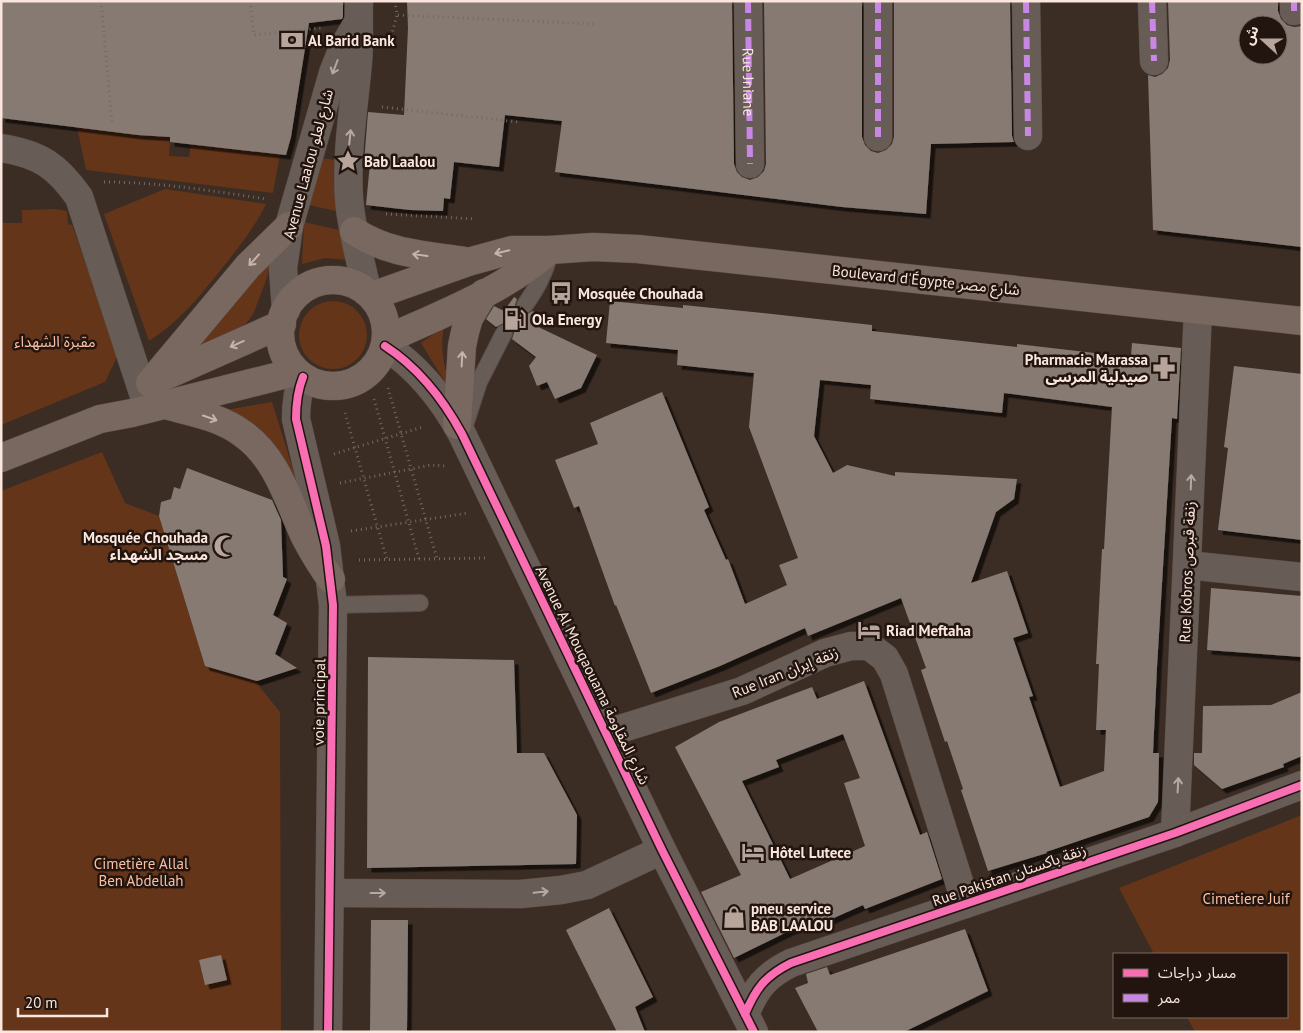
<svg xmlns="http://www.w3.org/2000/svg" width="1303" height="1033" viewBox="0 0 1303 1033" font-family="'PT Sans','Noto Sans Arabic',sans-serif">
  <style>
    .green { fill: #65351a }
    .building { fill: #877a73; fill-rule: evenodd; filter: url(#shadow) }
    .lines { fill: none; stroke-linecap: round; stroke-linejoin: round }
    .service-casing { stroke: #594b44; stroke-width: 18 }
    .minor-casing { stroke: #594b44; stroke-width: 29 }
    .tertiary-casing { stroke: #594b44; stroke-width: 29 }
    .primary-casing { stroke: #594b44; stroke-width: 29 }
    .path { stroke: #746964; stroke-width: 3; stroke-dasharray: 1 4; stroke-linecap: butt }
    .service { stroke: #685c57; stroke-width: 16 }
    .minor { stroke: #685c57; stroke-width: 28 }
    .tertiary { stroke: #685c57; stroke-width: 28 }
    .primary { stroke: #79685f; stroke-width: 28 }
    .quiet { stroke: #c787e3; stroke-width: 6; stroke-dasharray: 12 6; stroke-linecap: butt }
    .cycleway-casing { stroke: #22150f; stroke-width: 11 }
    .cycleway { stroke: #f96db3; stroke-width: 8 }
    .oneway { stroke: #b8a8a1 }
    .oneway2 { stroke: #c6b4ab }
    .labels { text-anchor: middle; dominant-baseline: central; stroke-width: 5; stroke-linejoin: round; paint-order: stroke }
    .poi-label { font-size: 15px; font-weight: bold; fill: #fae6dd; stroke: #22150f; text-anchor: start }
    .street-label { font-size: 15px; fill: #fae6dd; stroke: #22150f }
    .park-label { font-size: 15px; fill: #fac0a5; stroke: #22150f }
  </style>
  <defs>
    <filter id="shadow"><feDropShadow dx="4.5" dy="4.5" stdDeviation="0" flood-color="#0009"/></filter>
  </defs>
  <rect width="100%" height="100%" fill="#3b2c24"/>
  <g class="green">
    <path d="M77,127l93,10 -1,19 20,1 2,-12 89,9 -7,39 -187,-23z"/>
    <path d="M318,158l20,2 2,52 -31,-7z"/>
    <path d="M165,189l101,15c-12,25 -29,45 -46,67 -23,28 -39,49 -71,70l-45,-127z"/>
    <path d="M56,209l11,2 1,13 4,1 46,130 -13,27 -104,43v-202h21v-13z"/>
    <path d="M304,222l40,9 5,29 -24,-2 -23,6z"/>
    <path d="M269,257c1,13 -2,22 -7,34 -3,8 -6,17 -10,25 -14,20 -42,26 -64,35z"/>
    <circle cx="333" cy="335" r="34"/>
    <path d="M444,327c-5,25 2,45 9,68l-32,-52z"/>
    <path d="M272,402l28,90 -80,-81z"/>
    <path d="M102,452l23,51 34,13 46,150 50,15 25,31 1,320h-280v-541z"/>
    <path d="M1302,815v217h-107l-8,-15h100v-63h-133l-35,-66z"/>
  </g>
  <g class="building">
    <path d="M1,1h342v16l-1,2 -33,4 -18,114 -5,18 -116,-13v-5l-32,-2 -137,-17z"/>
    <path d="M407,1h325l2,163 3,8 5,5 8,3 8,-3 6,-6 2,-7 -2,-163h98v136l3,8 6,6 7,2 8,-3 6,-6 2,-7v-136h116l2,135 2,6 -83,2 -5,70 -84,-7 -287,-35 7,-51 -57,-6 -6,52 -45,-5 -4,37 -6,-1 -1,13 -33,-1 -44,-5 4,-42h-6l4,-51 36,3 4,-87z"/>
    <path d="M1168,1h110v10l3,8 6,6 7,2 8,-1v221l-149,-17 -5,-155 7,2 7,-3 6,-6 2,-8zM1248,25h30v30h-30z"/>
    <path d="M514,297l3,2 -2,6 4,8 6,2 8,-4 3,3 -6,9 67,32 -16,33 -26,11 -8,-17 -10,4 -8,-20 7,-9 -24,-18 2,-6 -2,-6 -8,-4 -8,4 -10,-8 8,-13 10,5z"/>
    <path d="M610,301l73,7v-3l80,8 109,12v6l145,16v-3l86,10 28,2 1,-13 49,5 -4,71 -5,-1 -15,249 -4,86h6l-1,49 -9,15 -103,35 1,1 -59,18 -27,-81 2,-1 -16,-48 -2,1 -24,-72 5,-2 -25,-70 -93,38 -3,-8 -85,38 -69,27 -35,-88 -1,1 -36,-100 -5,2 -19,-48 43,-16 -8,-21 72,-31 47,115 -5,3 22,50 2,-1 17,45 42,-19 -8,-20 19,-7 -49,-131 5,-54 -77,-8 1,-15 -72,-7zM820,380l51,5 -1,14 132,14 2,-20 108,14 -8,142h-2l-6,115h3l-3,66h10l-2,41 -44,16 -31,-90 4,-1 -20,-58 15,-5 -21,-62 -36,12 25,-71 18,-13 3,-20 -122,-7v4l-48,-11 -14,8 -19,-37z"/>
    <path d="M1234,366l68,8v166l-84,-10 10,-82 -4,-1z"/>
    <path d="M187,468l85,32 9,20 2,57 4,2 -14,36 14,8 -12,31 22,14 -40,13 -52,-15 -46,-150 2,-14 10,-3 3,-12 6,2z"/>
    <path d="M1211,588l91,8v61l-95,-7z"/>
    <path d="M368,657l146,3 3,93h27l33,62 -1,49 -209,4z"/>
    <path d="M864,681l56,154 7,-3 15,47 -77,30 -2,-4 -45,20 -2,-4 -25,9 -57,28 -33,-66 40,-17 -66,-128 44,-25 93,-35 5,12zM843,734l17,44 -16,5 21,63 -75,33 -48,-98 37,-14 -3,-7z"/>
    <path d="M1302,692v64l-19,8 1,3 -62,22 -28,-24v-12h8l1,-47 68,-1z"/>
    <path d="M609,908l44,89 -18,10 10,25h-28l-51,-102z"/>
    <path d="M371,920h37l-1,112h-37z"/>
    <path d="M965,929l23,62 -84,41h-86l-23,-44 13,-5 -2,-9 21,-7 3,8z"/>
    <path d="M221,955l6,25 -22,5 -6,-25z"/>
  </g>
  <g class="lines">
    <defs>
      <g id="service">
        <path d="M525,305c12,-17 21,-33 25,-54"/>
        <path d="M466,422l13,-40 25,-49"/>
        <path d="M333,605l87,-2"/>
      </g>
      <g id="minor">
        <path d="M748,1l2,163"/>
        <path d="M878,1v136"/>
        <path d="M1026,1l2,135"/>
        <path d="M1152,1l2,60"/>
        <path d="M1294,1v10"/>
        <path d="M1,148c39,6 56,18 78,49l69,211"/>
        <path d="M1187,565l115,12"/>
        <path d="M607,733l135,-42 83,-38 26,-7h18l16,12 9,16 72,230"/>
        <path d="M1175,833l23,-523"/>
        <path d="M330,893l191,1 40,-4 26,-5 75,-35"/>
        <path d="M745,1014c11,-26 20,-38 46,-51l384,-130 127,-48"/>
      </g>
      <g id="tertiary">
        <path d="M359,1c-1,21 1,41 -1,61 -4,45 -12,91 -9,136 2,31 12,63 18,93"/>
        <path d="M286,310l-3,-42 6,-42 44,-153 10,-25 14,-24"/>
        <path d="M385,346c34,22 58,53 77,88l200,416 92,182"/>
        <path d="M303,377c-6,15 -7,27 -7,42l30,127 7,59 -5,427"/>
      </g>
      <g id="primary">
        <path d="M354,231c34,23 72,24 111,30"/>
        <circle cx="333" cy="333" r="53"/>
        <path d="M372,296l96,-34 44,-12h38l43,-3 45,2 664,72"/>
        <path d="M387,339c57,-26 116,-48 163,-89"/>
        <path d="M156,380l126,-56"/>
        <path d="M150,383l98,-117 41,-40"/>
        <path d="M165,405c26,7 56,12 78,29 34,24 45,66 62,103 8,15 16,29 26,42"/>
        <path d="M457,425l5,-79 3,-14 4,-14 15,-25"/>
        <path d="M1,458l99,-39 32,-6 163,-41"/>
      </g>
    </defs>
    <use href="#service" class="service-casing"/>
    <use href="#minor" class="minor-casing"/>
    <use href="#tertiary" class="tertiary-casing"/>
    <use href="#primary" class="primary-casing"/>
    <g class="path">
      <path d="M101,1l11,121"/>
      <path d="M250,1l4,34 68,-7"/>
      <path d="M395,1l2,14 197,9"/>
      <path d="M390,41l7,-26"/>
      <path d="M382,107l136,15"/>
      <path d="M104,182c55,0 109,9 163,17"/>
      <path d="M386,214l89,5"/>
      <path d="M388,388l49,171"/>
      <path d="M374,399l45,160"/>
      <path d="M345,413l42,147"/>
      <path d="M334,454l89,-27"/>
      <path d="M340,483l91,-18 14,1"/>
      <path d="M351,531l117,-18"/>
      <path d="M359,560l129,-2"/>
    </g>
    <use href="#service" class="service"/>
    <use href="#minor" class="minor"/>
    <use href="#tertiary" class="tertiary"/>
    <use href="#primary" class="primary"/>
    <g class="quiet">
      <path id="s1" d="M748,1l2,163"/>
      <path d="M878,1v136"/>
      <path d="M1026,1l2,135"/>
      <path d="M1152,1l2,60"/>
      <path d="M1294,1v10"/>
    </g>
    <defs>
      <g id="cycleway">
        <path d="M385,346c34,22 58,53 77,88l200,416 92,182"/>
        <path d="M303,377c-6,15 -7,27 -7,42l30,127 7,59 -5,427"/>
        <path d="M745,1014c11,-26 20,-38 46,-51l384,-130 127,-48"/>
      </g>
    </defs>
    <use href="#cycleway" class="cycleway-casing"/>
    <use href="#cycleway" class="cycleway"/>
  </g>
  <defs><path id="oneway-shaft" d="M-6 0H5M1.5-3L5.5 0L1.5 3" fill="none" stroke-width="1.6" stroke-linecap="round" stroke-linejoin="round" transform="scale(1.25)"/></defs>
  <g class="oneway">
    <use href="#oneway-shaft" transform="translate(335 67) rotate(111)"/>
    <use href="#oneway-shaft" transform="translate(350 137) rotate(-84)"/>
    <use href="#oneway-shaft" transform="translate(1191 482) rotate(-88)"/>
    <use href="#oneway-shaft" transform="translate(1178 785) rotate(-87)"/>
    <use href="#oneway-shaft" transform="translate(541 892) rotate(-6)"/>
    <use href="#oneway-shaft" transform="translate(378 893)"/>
  </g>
  <g class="oneway2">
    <use href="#oneway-shaft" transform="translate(502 252) rotate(167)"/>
    <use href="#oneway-shaft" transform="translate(420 255) rotate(-172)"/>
    <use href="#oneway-shaft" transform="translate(254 260) rotate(132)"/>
    <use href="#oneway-shaft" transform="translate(237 344) rotate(156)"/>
    <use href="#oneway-shaft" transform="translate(462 359) rotate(-87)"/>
    <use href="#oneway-shaft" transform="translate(210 418) rotate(19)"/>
  </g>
  <defs>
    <symbol id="bank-bare" viewBox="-9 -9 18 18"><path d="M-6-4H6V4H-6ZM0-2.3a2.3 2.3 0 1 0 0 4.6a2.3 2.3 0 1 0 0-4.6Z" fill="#b7a59c" stroke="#22150f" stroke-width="2.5" paint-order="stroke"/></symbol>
    <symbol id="sight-bare" viewBox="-9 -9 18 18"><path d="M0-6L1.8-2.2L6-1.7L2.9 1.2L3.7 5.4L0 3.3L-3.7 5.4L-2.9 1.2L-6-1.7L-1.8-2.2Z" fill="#b7a59c" stroke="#22150f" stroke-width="2.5" paint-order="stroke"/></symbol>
    <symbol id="bus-bare" viewBox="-9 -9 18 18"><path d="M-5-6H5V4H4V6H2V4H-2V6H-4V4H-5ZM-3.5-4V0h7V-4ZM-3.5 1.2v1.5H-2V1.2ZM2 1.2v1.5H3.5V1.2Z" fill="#b7a59c" stroke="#22150f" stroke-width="2.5" paint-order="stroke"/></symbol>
    <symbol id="fuel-bare" viewBox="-9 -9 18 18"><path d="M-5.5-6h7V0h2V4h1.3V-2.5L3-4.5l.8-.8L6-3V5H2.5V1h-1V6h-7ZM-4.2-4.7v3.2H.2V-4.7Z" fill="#b7a59c" stroke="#22150f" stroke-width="2.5" paint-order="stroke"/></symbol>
    <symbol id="pharmacy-bare" viewBox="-9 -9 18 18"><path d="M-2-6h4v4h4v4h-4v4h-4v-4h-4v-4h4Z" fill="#b7a59c" stroke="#22150f" stroke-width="2.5" paint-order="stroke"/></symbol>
    <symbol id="mosque-bare" viewBox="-9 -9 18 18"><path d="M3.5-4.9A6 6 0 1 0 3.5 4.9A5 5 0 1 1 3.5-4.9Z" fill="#b7a59c" stroke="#22150f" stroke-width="2.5" paint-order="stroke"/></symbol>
    <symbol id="hotel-bare" viewBox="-9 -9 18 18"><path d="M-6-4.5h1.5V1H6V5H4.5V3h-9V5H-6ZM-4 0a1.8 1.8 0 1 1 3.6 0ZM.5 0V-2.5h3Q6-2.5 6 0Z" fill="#b7a59c" stroke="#22150f" stroke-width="2.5" paint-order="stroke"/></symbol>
    <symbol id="shop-bare" viewBox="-9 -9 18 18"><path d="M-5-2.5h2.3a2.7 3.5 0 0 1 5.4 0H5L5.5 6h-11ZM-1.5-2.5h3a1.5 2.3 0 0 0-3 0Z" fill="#b7a59c" stroke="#22150f" stroke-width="2.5" paint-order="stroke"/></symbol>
  </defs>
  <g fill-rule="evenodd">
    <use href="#bank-bare" x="276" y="24" width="32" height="32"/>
    <use href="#sight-bare" x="332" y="145" width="32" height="32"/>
    <use href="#bus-bare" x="545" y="277" width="32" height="32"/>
    <use href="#fuel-bare" x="499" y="303" width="32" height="32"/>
    <use href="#pharmacy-bare" x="1148" y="352" width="32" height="32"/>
    <use href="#mosque-bare" x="209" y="530" width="32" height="32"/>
    <use href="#hotel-bare" x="853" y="614" width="32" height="32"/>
    <use href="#hotel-bare" x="737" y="836" width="32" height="32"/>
    <use href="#shop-bare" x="718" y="901" width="32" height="32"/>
  </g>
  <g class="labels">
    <g class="poi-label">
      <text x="308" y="40">Al Barid Bank</text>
      <text x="364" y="161">Bab Laalou</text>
      <text x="578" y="293">Mosquée Chouhada</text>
      <text x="532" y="319">Ola Energy</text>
      <text x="1148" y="359" text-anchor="end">Pharmacie Marassa<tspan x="1148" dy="17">صيدلية المرسى</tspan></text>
      <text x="208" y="537" text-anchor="end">Mosquée Chouhada<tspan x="208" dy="17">مسجد الشهداء</tspan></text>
      <text x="886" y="630">Riad Meftaha</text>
      <text x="770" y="852">Hôtel Lutece</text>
      <text x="751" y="908">pneu service<tspan x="751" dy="17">BAB LAALOU</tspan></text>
    </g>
    <g class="street-label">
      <text stroke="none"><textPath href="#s1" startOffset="81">Rue Jniane</textPath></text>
      <text transform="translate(308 164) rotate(-75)">Avenue Laalou شارع لعلو</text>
      <text transform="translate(926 280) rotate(6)">Boulevard d'Égypte شارع مصر</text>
      <text transform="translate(1187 572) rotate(-88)">Rue Kobros زنقة قبرص</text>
      <text transform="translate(785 672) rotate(-22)">Rue Iran زنقة إيران</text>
      <text transform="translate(593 675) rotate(64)">Avenue Al Mouqaouama شارع المقاومة</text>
      <text transform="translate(319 702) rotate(-89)">voie principal</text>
      <text transform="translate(1009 875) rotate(-19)">Rue Pakistan زنقة باكستان</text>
    </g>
    <g class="park-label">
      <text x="55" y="341">مقبرة الشهداء</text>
      <text x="141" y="863">Cimetière Allal<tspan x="141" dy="17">Ben Abdellah</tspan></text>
      <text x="1246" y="898">Cimetiere Juif</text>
    </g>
  </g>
  <rect width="1303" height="1033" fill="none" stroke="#fae6dd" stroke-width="5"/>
  <rect x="1113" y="953" width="175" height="65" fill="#22150f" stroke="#786961"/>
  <rect x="1123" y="969" width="25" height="8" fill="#f96db3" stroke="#786961"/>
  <text x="1158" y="978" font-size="15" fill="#fae6dd">مسار دراجات</text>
  <rect x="1123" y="994" width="25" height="8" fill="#c787e3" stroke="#786961"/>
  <text x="1158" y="1003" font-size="15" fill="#fae6dd">ممر</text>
  <g transform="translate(1263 40) rotate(291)"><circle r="24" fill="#22150f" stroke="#786961"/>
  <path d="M0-4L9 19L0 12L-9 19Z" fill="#b7a59c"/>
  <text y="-8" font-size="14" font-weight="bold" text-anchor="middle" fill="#fae6dd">ش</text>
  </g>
  <path d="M18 1008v8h89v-8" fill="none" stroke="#fae6dd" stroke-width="2.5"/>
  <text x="25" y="1008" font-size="15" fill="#fae6dd" stroke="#22150f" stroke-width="4" paint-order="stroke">20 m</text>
</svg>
